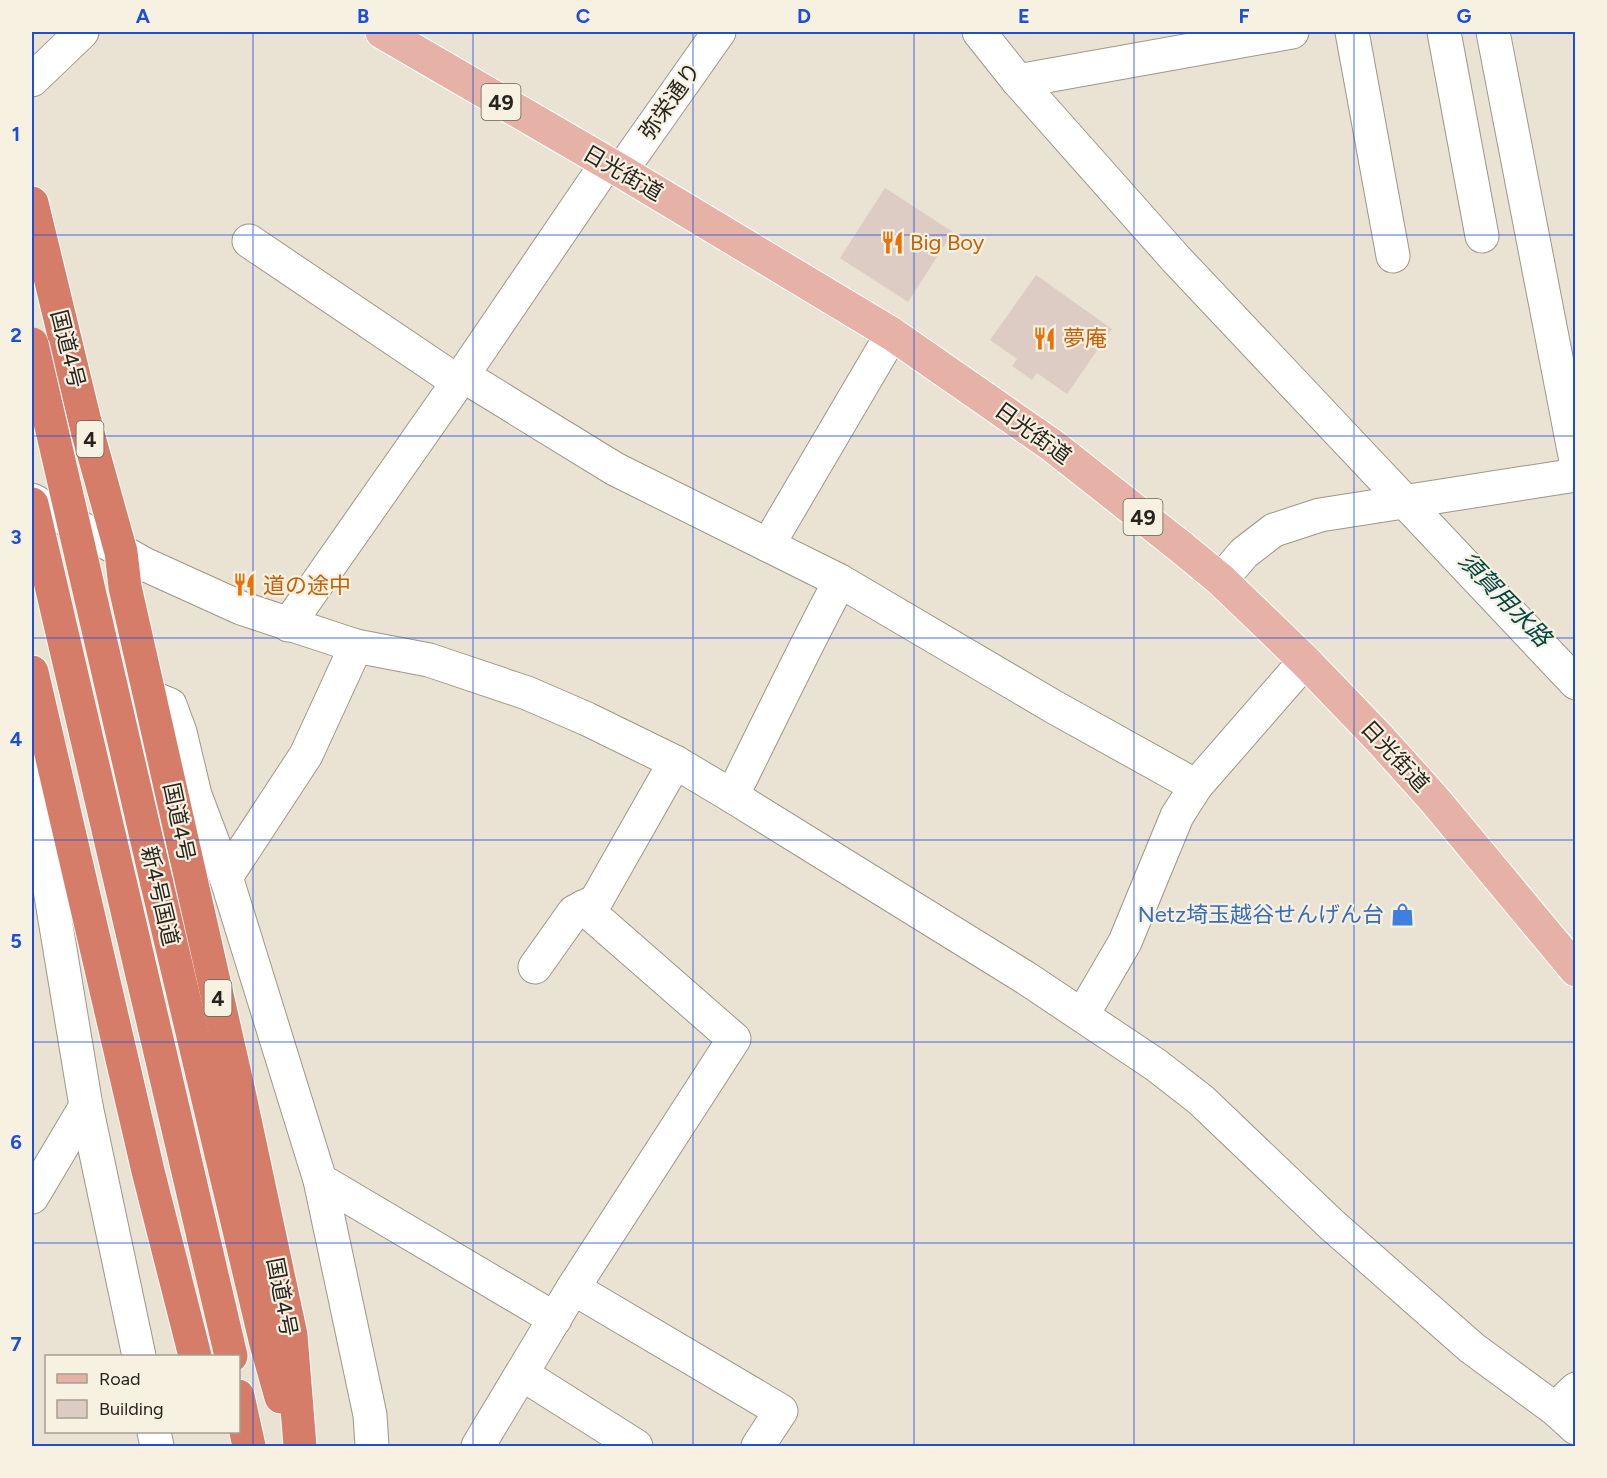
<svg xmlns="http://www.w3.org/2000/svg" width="1607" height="1478" viewBox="0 0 1607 1478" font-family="Figtree,'Noto Sans JP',sans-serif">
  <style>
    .building { fill: #ddccc4 }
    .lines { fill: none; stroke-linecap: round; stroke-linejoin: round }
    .minor-casing { stroke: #9d9788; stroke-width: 35 }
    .major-casing { stroke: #fff; stroke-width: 35 }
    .highway-casing { stroke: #fff; stroke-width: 35 }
    .minor { stroke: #fff; stroke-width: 33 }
    .major { stroke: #e6b1a6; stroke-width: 33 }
    .highway { stroke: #d67d6a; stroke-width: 33 }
    .highway-bridge-casing { stroke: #fff; stroke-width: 35; stroke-linecap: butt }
    .highway-bridge { stroke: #d67d6a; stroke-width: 33 }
    .grid { fill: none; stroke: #1d4ed8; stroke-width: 1.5; stroke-opacity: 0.55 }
    .labels { text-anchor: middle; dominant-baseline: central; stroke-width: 4.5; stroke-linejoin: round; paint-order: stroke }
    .shield { fill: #f7f1e1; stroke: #656258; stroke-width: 1.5 }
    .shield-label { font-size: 21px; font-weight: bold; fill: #27241e }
    .street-label { font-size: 22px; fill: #27241e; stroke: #f7f1e1 }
    .food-label { font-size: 22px; fill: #c56008; stroke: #f7f1e1; text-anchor: start }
    .shop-label { font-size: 22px; fill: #366cbe; stroke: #f7f1e1; text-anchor: end }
    .water-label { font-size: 24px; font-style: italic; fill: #014647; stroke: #f7f1e1 }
    .neatline { fill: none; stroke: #1d4ed8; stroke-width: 2 }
    .grid-label { font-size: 20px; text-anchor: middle; font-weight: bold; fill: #1d4ed8 }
  </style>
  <rect width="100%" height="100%" fill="#eae3d3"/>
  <g class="building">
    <path d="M885,188l68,44 -45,70 -68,-44z"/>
    <path d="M1036,275l76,54 -45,65 -30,-21 -5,7 -20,-14 5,-7 -27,-19z"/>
  </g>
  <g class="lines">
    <defs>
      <g id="minor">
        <path d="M979,32l39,49 158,178 400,424"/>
        <path d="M1352,32l41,224"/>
        <path d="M1444,32l38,204"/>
        <path d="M1493,32l83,429"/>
        <path d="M32,80l50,-48"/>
        <path d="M1018,81l274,-49"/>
        <path d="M621,171l98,-139"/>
        <path d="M249,241l209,141"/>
        <path d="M462,375l153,94 225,112 214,126 142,79"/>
        <path d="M32,500l112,64 97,44 115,38 73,14 98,33 60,26 88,43 57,34 294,182 130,87 45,35 131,125 140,123 83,61 21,19"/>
        <path d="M768,545l124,-211"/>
        <path d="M1221,580l23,-27 30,-23 46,-15 256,-40"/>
        <path d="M288,625l170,-243 149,-219"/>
        <path d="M356,646l-50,109 -80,122 94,303 50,235 2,31"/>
        <path d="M151,697l19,8 10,27 15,63 31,82"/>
        <path d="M49,744l-17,37 54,325 53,250"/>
        <path d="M732,796c36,-72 70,-144 108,-215"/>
        <path d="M535,967l39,-55 22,-11 79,-139"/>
        <path d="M1083,1014l42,-72 52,-126 19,-30 109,-125"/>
        <path d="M320,1180l235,139"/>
        <path d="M32,1197l54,-91"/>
        <path d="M573,1288l208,123 -23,35"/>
        <path d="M522,1374l114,72"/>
        <path d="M1555,1409l21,-20"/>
        <path d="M154,1432l3,14"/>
        <path d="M478,1446l95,-158 161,-249 -151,-132"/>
      </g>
      <path id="major" d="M382,32l239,139 271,163 161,112 128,101 40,33 84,81 74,77 54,60 143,172"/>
      <g id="highway">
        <path d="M32,203l55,227 34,122 4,35 114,505 52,243 9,111"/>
        <path d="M32,504l199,852"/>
        <path d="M32,672l116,499 47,185"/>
        <path d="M156,880l110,464 15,53"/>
        <path d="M238,1396l11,50"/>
      </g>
    </defs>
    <use href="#minor" class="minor-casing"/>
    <use href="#major" class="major-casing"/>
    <use href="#highway" class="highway-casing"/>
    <use href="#minor" class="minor"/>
    <use href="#major" class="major"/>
    <use href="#highway" class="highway"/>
    <defs>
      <path id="highway-bridge" d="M32,344l124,536"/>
    </defs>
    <use href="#highway-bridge" class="highway-bridge-casing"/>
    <use href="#highway-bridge" class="highway-bridge"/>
  </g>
  <path class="grid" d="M253,32v1414M473,32v1414M693,32v1414M914,32v1414M1134,32v1414M1354,32v1414M32,235h1544M32,436h1544M32,638h1544M32,840h1544M32,1042h1544M32,1243h1544"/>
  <defs>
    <symbol id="restaurant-bare" viewBox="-9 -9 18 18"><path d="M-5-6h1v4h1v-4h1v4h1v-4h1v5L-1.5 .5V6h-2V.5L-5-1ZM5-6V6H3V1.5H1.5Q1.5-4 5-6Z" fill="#e8710a" stroke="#f7f1e1" stroke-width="2.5" paint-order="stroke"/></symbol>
    <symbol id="shop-bare" viewBox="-9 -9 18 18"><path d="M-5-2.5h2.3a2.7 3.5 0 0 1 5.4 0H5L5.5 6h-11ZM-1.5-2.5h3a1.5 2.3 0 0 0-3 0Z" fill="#3f7fe0" stroke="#f7f1e1" stroke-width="2.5" paint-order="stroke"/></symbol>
  </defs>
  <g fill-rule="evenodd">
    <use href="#restaurant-bare" x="876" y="226" width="33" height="33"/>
    <use href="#restaurant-bare" x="1028" y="322" width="33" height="33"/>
    <use href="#restaurant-bare" x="228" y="568" width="33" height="33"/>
    <use href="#shop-bare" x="1386" y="898" width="33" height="33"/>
  </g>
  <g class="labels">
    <g class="shield">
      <rect x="481.5" y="84" width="39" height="36" rx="4.5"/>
      <rect x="76.5" y="421" width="27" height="36" rx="4.5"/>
      <rect x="1123.5" y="499" width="39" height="36" rx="4.5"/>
      <rect x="204.5" y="980" width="27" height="36" rx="4.5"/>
    </g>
    <g class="shield-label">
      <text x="501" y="102">49</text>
      <text x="90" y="439">4</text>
      <text x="1143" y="517">49</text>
      <text x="218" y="998">4</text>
    </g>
    <g class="street-label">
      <text transform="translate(670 101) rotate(-55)">弥栄通り</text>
      <text transform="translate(623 173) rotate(30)">日光街道</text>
      <text transform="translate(68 349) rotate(76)">国道4号</text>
      <text transform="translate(1033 433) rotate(36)">日光街道</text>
      <text transform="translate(1395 756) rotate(47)">日光街道</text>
      <text transform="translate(179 822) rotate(78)">国道4号</text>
      <text transform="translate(160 896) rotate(77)">新4号国道</text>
      <text transform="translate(282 1297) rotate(79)">国道4号</text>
    </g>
    <g class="food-label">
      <text x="910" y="242">Big Boy</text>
      <text x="1063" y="338">夢庵</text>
      <text x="263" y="585">道の途中</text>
    </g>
    <g class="shop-label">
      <text x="1384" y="914">Netz埼玉越谷せんげん台</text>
    </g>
    <g class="water-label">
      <text transform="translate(1505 599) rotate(46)">須賀用水路</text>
    </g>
  </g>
  <rect width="1607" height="1478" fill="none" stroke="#f7f1e1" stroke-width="66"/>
  <rect x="45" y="1355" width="195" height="78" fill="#f7f1e1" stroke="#a49f93" stroke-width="1.5"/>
  <rect x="57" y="1374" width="30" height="9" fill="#e6b1a6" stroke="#a49f93" stroke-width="1.5"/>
  <text x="99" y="1385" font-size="18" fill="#27241e">Road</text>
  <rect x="57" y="1400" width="30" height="18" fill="#ddccc4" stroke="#a49f93" stroke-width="1.5"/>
  <text x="99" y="1415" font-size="18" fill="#27241e">Building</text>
  <rect x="33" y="33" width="1541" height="1412" class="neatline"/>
  <g class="grid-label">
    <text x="143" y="23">A</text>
    <text x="363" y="23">B</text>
    <text x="583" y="23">C</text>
    <text x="804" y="23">D</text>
    <text x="1024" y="23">E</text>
    <text x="1244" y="23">F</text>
    <text x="1464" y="23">G</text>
    <text x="16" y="141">1</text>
    <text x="16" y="342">2</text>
    <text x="16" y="544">3</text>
    <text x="16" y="746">4</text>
    <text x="16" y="948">5</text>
    <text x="16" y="1149">6</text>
    <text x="16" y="1351">7</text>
  </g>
</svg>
